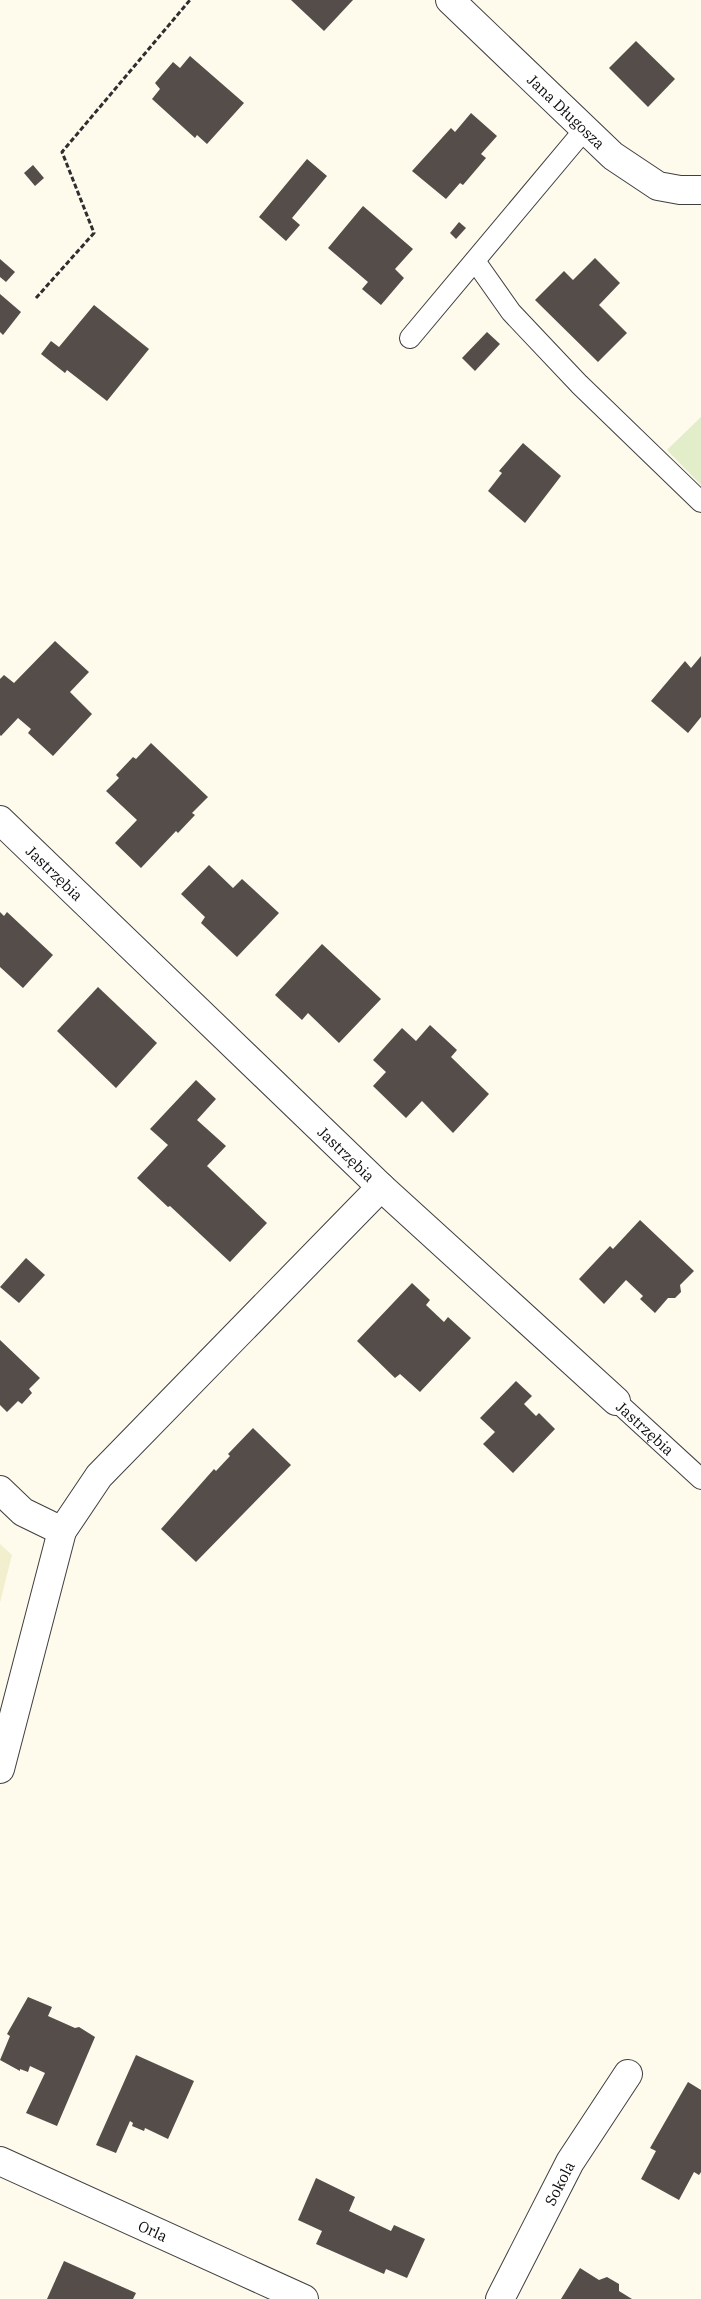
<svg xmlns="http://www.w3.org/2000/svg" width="701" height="2299" viewBox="0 0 701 2299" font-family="'IBM Plex Serif',serif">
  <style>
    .farmland { fill: #f2efce }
    .pitch { fill: #e2eec9 }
    .building { fill: #544d49 }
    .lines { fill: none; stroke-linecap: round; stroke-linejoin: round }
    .lane-casing { stroke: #3f3f3f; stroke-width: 22 }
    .street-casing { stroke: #3f3f3f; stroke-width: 30 }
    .path { stroke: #2e2e2e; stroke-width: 3; stroke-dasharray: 5 2.5; stroke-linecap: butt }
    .lane { stroke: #fff; stroke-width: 20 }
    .street { stroke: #fff; stroke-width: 28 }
    .labels { text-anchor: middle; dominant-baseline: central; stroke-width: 5; stroke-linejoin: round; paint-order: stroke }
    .street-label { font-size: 15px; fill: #0c0c0c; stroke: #fff }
  </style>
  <rect width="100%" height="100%" fill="#fefaec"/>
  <path class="farmland" d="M0,1544l12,11 -12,48z"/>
  <path class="pitch" d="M701,417v68l-34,-35z"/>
  <g class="building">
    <path d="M291,0h62l-29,31z"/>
    <path d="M636,41l39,38 -27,28 -39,-39z"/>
    <path d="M190,56l54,47 -37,41 -10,-9 -2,3 -43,-39 8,-10 -5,-6 18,-21 7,6z"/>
    <path d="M471,113l26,23 -16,18 5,4 -23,27 -3,-2 -14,16 -34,-28 39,-43 4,4z"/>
    <path d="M307,159l20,17 -35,42 8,7 -14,16 -27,-24z"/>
    <path d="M33,165l11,13 -9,8 -11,-13z"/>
    <path d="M363,206l50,43 -18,20 9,9 -23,27 -19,-16 6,-7 -40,-34z"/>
    <path d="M459,222l7,6 -10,11 -6,-6z"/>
    <path d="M595,258l25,25 -21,22 28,28 -29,29 -63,-62 29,-29 9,9z"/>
    <path d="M0,259l15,13 -9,10 -6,-5z"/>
    <path d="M0,294l21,18 -18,23 -3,-3z"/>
    <path d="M94,305l55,44 -42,52 -40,-31 -2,3 -24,-19 10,-13 8,6z"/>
    <path d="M487,332l13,12 -25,27 -13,-13z"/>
    <path d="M523,443l38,33 -36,47 -37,-32 14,-18 -3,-2z"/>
    <path d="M55,641l34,31 -19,20 22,22 -39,42 -25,-23 3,-4 -13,-11 -17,18 -1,-1v-56l4,-4 10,8z"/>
    <path d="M701,656v61l-13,16 -37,-32 34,-40 6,7z"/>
    <path d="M151,743l57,54 -16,16 3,2 -17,18 -2,-2 -35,37 -26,-25 22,-23 -31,-29 13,-13 -3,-3 17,-18 3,2z"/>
    <path d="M209,865l24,23 9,-9 37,34 -42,44 -36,-34 4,-6 -24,-23z"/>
    <path d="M0,912l4,4 3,-4 46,43 -30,33 -23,-21z"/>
    <path d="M322,944l59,55 -42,44 -31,-30 -6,7 -27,-25z"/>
    <path d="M98,987l59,56 -41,45 -59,-57z"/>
    <path d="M430,1025l27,25 -6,7 38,37 -36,39 -31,-32 -16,17 -33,-32 13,-14 -13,-12 29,-32 14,13z"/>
    <path d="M196,1080l20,19 -19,21 29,26 -19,20 60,57 -37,39 -60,-56 -2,1 -31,-29 31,-33 -18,-16z"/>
    <path d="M640,1220l54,51 -14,14 1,7 -6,6h-7l-13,15 -15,-14 3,-3 -17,-16 -22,24 -25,-25 31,-33 3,3z"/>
    <path d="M26,1258l19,17 -26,28 -19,-16z"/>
    <path d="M412,1283l18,17 -4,5 18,17 4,-5 23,21 -51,54 -20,-18 -5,4 -38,-37z"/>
    <path d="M0,1340l40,38 -11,11 3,4 -10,11 -4,-3 -11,11 -7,-7z"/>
    <path d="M516,1381l16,15 -8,8 12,12 3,-3 16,16 -42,44 -30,-29 12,-12 -15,-14z"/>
    <path d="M253,1428l38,37 -95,97 -35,-33 53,-60 2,2 14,-15 -2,-2z"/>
    <path d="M28,1997l24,10 -4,9 27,12 4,-1 16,10 -38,89 -31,-13 19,-40 -15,-7 -2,6 -8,-3v2l-20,-11 10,-24 -3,-2z"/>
    <path d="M136,2055l58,26 -26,58 -23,-11 -1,3 -12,-5 1,-3 -3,-2 -14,32 -20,-8z"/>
    <path d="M688,2082l13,8v82l-2,3 -5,-3 -15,28 -38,-21 15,-28 -6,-3z"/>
    <path d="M316,2178l39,19 -6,14 42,20 3,-6 31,14 -18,39 -21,-9 -2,5 -68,-30 6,-13 -24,-11z"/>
    <path d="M64,2261l72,32 -3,6h-86z"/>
    <path d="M580,2268l19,12 8,-3 12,7v7l13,8h-71z"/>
  </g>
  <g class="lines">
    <defs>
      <g id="lane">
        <path d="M475,261l36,51 68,72 122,118"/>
        <path d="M410,338l175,-209"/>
        <path id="s1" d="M616,1401l85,78"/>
      </g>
      <g id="street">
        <path id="s2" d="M450,0l163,156 45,30 22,4h21"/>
        <path id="s3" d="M0,820l381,367 235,214"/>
        <path d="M0,1490l23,22 39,19"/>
        <path d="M0,1769l62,-238 37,-55 282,-289"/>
        <path id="s4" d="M0,2161l304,138"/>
        <path id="s5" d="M500,2299l70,-137 58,-88"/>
      </g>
    </defs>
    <use href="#lane" class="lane-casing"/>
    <use href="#street" class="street-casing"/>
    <path class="path" d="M36,298l58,-65 -32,-81 128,-152"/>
    <use href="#lane" class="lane"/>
    <use href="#street" class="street"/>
  </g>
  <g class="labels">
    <g class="street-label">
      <text stroke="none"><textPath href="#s2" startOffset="161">Jana Długosza</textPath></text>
      <text stroke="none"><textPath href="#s3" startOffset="76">Jastrzębia</textPath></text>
      <text stroke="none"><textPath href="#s3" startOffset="481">Jastrzębia</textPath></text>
      <text stroke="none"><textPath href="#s1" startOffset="40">Jastrzębia</textPath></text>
      <text stroke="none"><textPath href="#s5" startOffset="130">Sokola</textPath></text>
      <text stroke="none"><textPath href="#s4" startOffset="168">Orla</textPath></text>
    </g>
  </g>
</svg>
